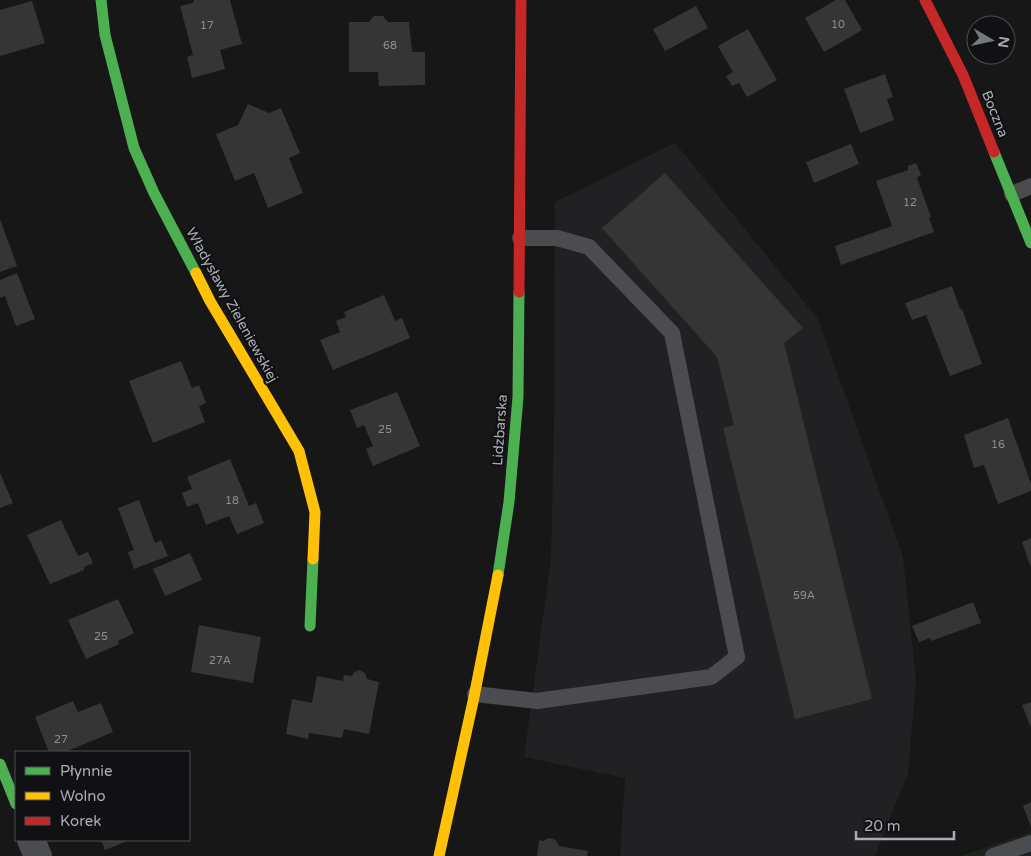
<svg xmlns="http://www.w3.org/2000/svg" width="1031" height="856" viewBox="0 0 1031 856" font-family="'Varela Round',sans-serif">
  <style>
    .built { fill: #212123 }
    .green { fill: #1d241e }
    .building { fill: #353536 }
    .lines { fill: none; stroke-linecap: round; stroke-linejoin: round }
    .lane { stroke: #4b4c50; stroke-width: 16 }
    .street { stroke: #4b4c50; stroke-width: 28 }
    .fast { stroke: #4caf50; stroke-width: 11 }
    .slow { stroke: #ffc107; stroke-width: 11 }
    .jam { stroke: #c62828; stroke-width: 11 }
    .labels { text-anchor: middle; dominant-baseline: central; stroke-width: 4.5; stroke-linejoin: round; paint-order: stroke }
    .number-label { font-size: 11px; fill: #8b8f98 }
    .street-label { font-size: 14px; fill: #a8adb8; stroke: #111113 }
  </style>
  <rect width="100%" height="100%" fill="#171717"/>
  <path class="built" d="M675,143l143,176 85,238 13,122 -8,94 -33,83h-255l5,-78 -101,-21 27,-198 3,-137 1,-220z"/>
  <path class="green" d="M1031,832v24h-70z"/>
  <g class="building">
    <path d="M194,0h36l12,44 -22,6 5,19 -33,9 -5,-21 6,-2 -13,-49 13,-3z"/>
    <path d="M836,0h9l17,30 -38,22 -19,-34z"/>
    <path d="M32,1l13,42 -45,13v-46z"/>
    <path d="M696,6l12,22 -43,23 -12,-22z"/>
    <path d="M374,16h9l5,6h21l3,30h13v33l-46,1 -1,-14h-29v-50h20z"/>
    <path d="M748,29l29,51 -30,17 -8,-14 -7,3 -6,-10 7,-4 -15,-26z"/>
    <path d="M885,74l8,23 -6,2 7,21 -34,13 -16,-44z"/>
    <path d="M248,104l21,9 12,-5 19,45 -11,5 14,35 -35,15 -14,-35 -19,8 -19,-47 22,-9z"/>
    <path d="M851,144l8,20 -45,19 -8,-21z"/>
    <path d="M916,163l5,12 -4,3 14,39 -2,1 5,14 -93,33 -6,-19 57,-20 -16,-45 32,-11v-4z"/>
    <path d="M665,173l138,155 -19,15 88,356 -77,20 -72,-291 11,-3 -17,-68 -115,-129z"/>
    <path d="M0,219l17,47 -17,6z"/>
    <path d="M17,273l18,46 -19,7 -11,-30 -5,2v-18z"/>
    <path d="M952,286l8,23h2l20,55 -32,12 -24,-61 -14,5 -7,-17z"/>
    <path d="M384,295l11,26 7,-3 8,20 -77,32 -13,-30 20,-8 -4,-11 10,-4 -2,-5z"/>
    <path d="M181,361l11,27 7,-3 7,18 -7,3 6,16 -52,21 -24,-62z"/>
    <path d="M397,392l23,54 -47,20 -7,-17 7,-3 -9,-21 -7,3 -7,-18z"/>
    <path d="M1008,418l23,66v7l-33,13 -14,-39 -10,3 -10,-33z"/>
    <path d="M230,459l19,47 7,-3 8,20 -27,11 -8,-18 -23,9 -8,-22 -11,4 -5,-14 10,-4 -5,-12z"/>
    <path d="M0,473l13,30 -13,5z"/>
    <path d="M139,500l16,43 6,-3 7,16 -34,13 -6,-17 6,-2 -16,-42z"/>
    <path d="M61,520l17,36 10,-4 5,11 -9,4v3l-34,14 -23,-49z"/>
    <path d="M1031,538v30l-9,-26z"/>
    <path d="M190,553l12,27 -37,16 -12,-27z"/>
    <path d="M118,599l16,34 -16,8 1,3 -33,15 -18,-39z"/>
    <path d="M973,602l8,21 -50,18 -1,-3 -11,4 -7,-16z"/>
    <path d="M199,625l62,12 -8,46 -62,-11z"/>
    <path d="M359,670l6,3 2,6 12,3 -10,52 -25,-5 -2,9 -33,-5 -1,6 -22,-5 6,-35 20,4 5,-27 26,5 1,-6 8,1 1,-3z"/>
    <path d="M73,701l5,11 23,-9 12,29 -48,20h-16l-14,-35z"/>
    <path d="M1031,702v26l-9,-23z"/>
    <path d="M1031,802v25l-8,-21z"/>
    <path d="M549,838l7,2 3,6 29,5 -1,5h-50l2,-16 4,1z"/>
    <path d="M101,840h29l-25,10z"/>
  </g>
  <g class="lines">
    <g class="lane">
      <path d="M1012,194l19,-8"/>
      <path d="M475,694l62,7 174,-24 26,-20 -65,-324 -83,-86 -32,-9h-37"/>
      <path d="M993,856l38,-13"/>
    </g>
    <path class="street" d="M31,840l7,16"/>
    <g class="fast">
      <path d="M101,0l4,35 29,113 20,45 42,80"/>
      <path d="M994,152l37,91"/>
      <path d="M498,575l11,-73 9,-105 1,-105"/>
      <path d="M310,626l3,-67"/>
      <path d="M0,764l16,40"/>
    </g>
    <g class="slow">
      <path d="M196,273l14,28 89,150 16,61 -2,47"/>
      <path d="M439,856l35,-159 24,-122"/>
    </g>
    <g class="jam">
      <path d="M925,0l38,75 31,77"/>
      <path d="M519,292l2,-292"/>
    </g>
  </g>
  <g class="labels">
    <g class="number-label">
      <text x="838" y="24">10</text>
      <text x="207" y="25">17</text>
      <text x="390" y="45">68</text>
      <text x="910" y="202">12</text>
      <text x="385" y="429">25</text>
      <text x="998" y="444">16</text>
      <text x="232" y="500">18</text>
      <text x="804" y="595">59A</text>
      <text x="101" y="636">25</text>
      <text x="220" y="660">27A</text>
      <text x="61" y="739">27</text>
    </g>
    <g class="street-label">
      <text transform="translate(995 114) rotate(68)">Boczna</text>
      <text transform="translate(232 305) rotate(61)">Władysławy Zieleniewskiej</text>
      <text transform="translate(500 430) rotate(-86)">Lidzbarska</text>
    </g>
  </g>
  <rect x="15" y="751" width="175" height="90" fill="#111113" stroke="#4d4f55"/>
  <rect x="25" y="767" width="25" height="8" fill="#4caf50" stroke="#4d4f55"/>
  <text x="60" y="776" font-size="15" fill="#a8adb8">Płynnie</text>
  <rect x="25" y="792" width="25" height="8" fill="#ffc107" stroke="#4d4f55"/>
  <text x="60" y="801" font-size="15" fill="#a8adb8">Wolno</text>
  <rect x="25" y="817" width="25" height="8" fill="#c62828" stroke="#4d4f55"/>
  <text x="60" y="826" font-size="15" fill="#a8adb8">Korek</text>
  <g transform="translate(991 40) rotate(99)"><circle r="24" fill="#111113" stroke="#4d4f55"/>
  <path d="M0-4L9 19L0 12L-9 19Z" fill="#757880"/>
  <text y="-8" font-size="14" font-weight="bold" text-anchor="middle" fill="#a8adb8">N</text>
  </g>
  <path d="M856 831v8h98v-8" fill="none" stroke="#a8adb8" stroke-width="2.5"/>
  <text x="864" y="831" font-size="15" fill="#a8adb8" stroke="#111113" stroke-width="4" paint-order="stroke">20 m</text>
</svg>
